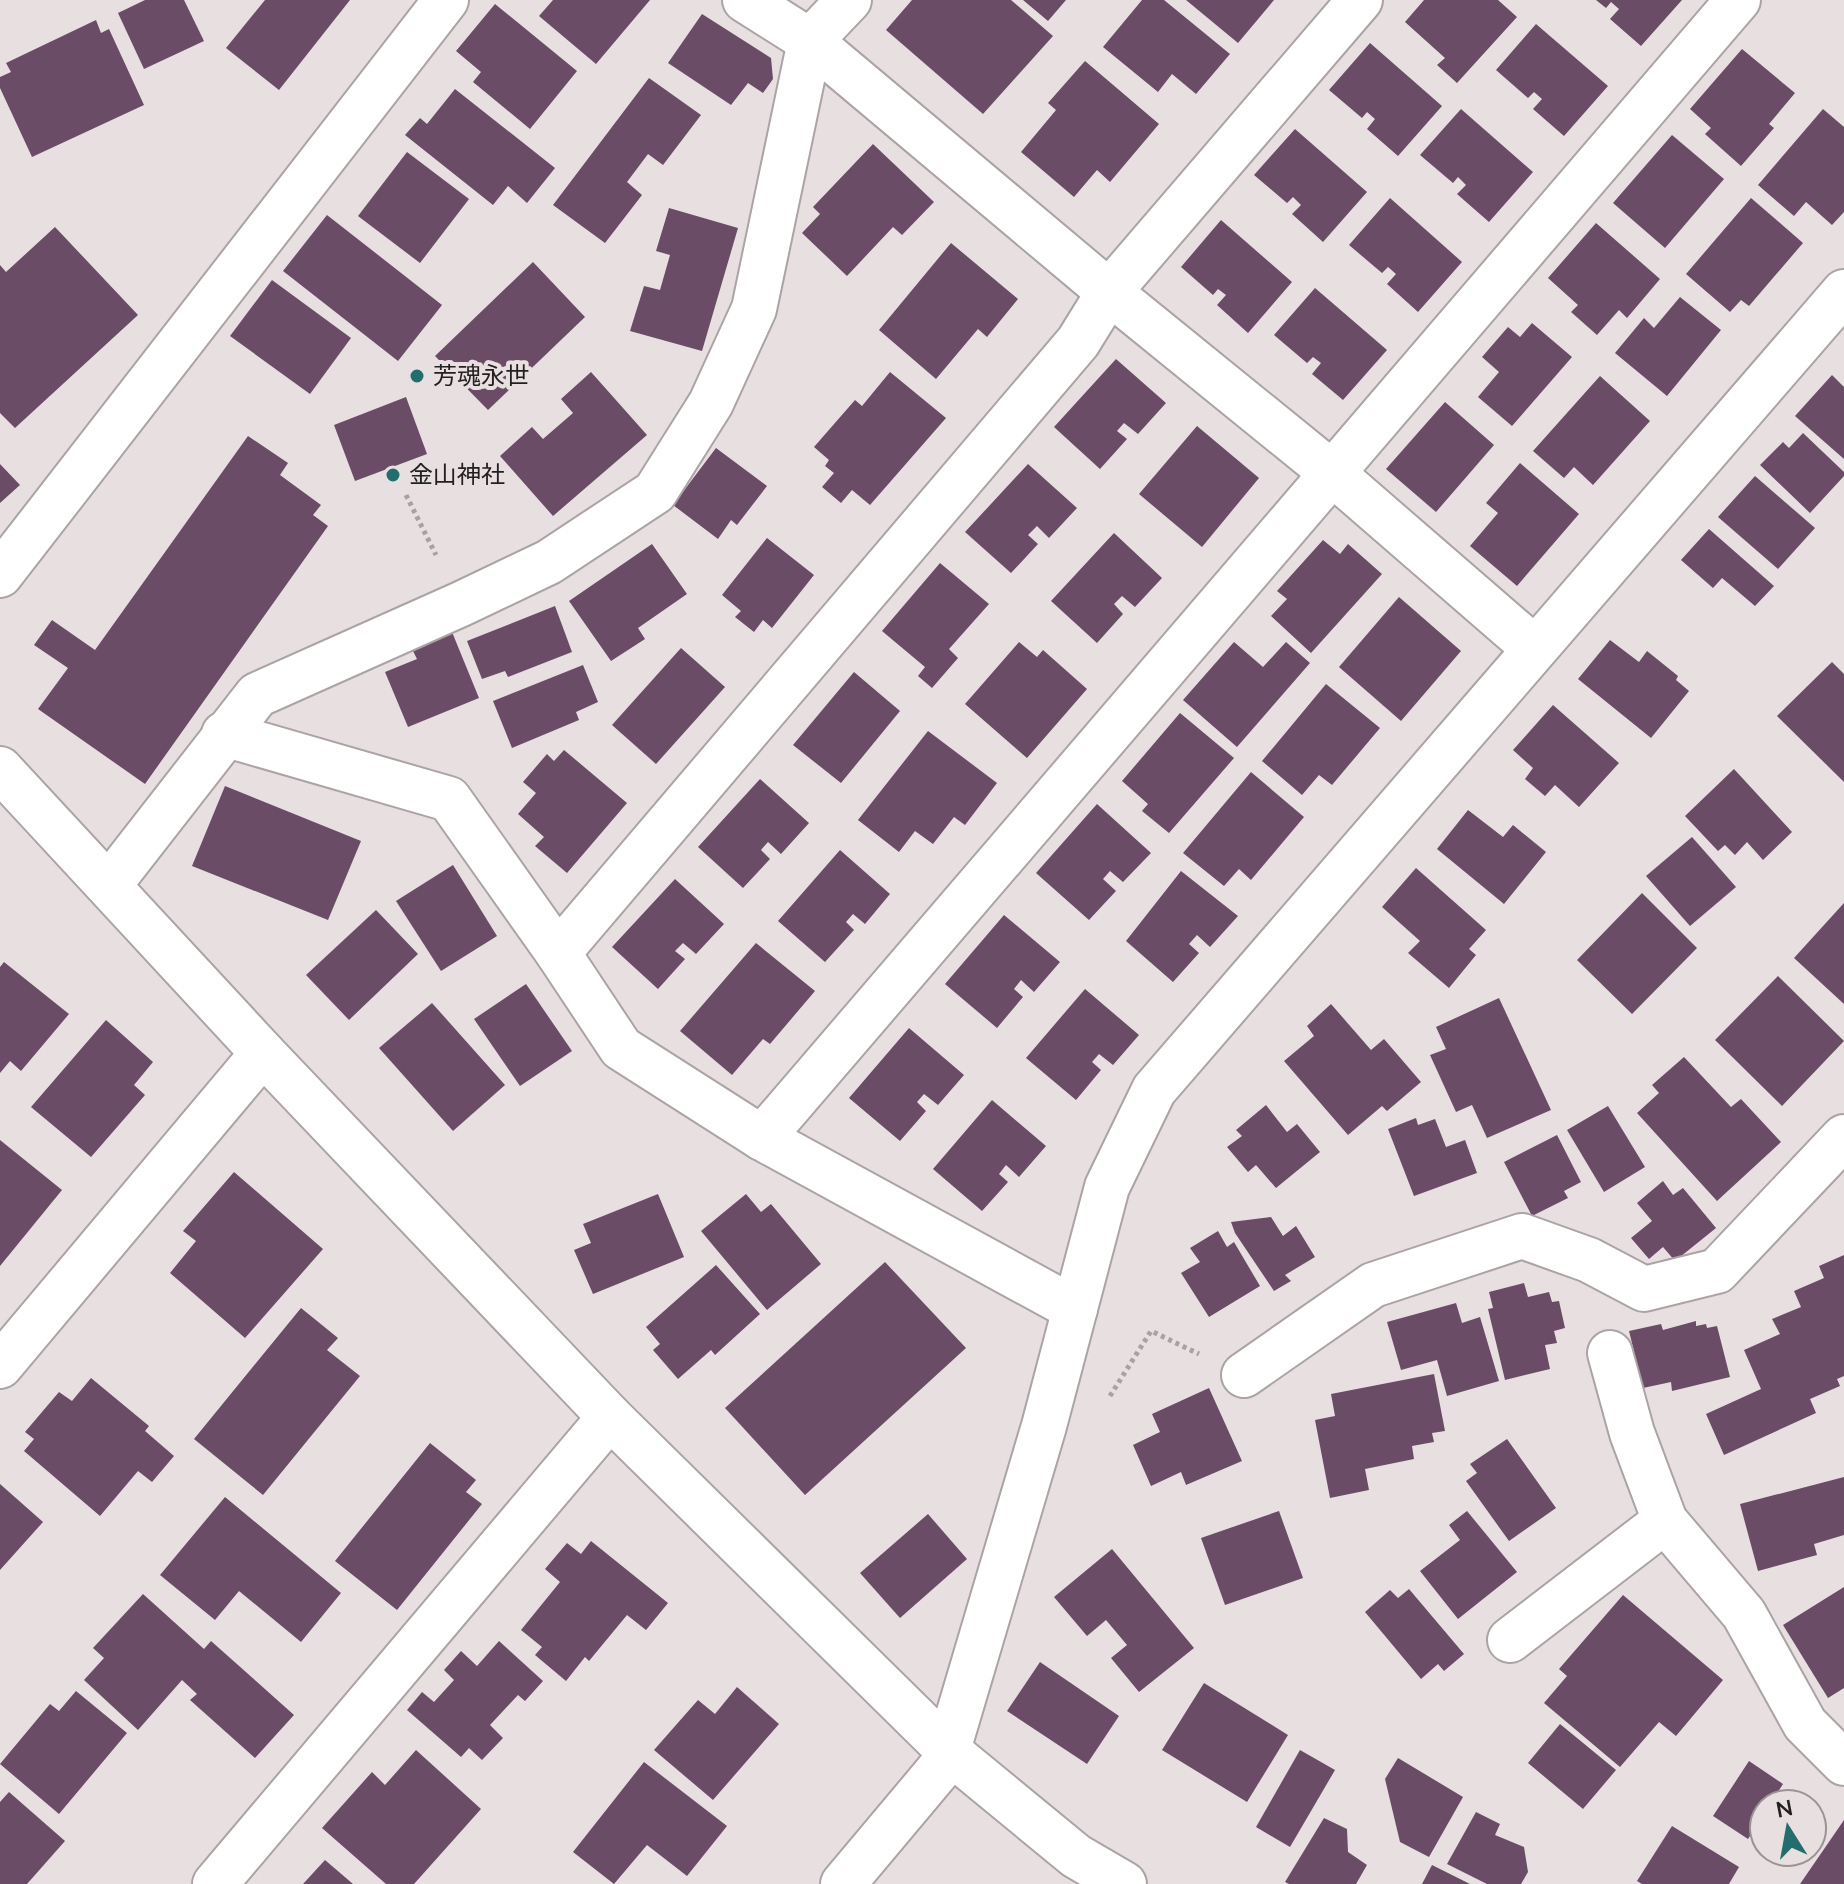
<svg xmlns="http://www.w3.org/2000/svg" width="1844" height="1884" viewBox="0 0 1844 1884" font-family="'Nunito Sans','Noto Sans JP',sans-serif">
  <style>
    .building { fill: #6a4c67 }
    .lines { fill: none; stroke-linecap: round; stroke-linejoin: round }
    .minor-casing { stroke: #aba3a4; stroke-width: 48 }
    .path { stroke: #a9a2a3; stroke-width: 5; stroke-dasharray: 4 4; stroke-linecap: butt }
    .minor { stroke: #fff; stroke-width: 44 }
    .poi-dot { fill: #236e6c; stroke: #e8dfe0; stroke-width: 3 }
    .labels { text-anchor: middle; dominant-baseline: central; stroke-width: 8; stroke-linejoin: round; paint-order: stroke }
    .poi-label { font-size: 24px; fill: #232021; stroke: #e8dfe0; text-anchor: start }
  </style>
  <rect width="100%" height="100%" fill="#e8dfe0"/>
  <g class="building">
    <path d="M145,0h39l20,41 -60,28 -26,-56z"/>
    <path d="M265,0h85l-71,90 -53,-42z"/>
    <path d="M553,0h97l-54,64 -57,-48z"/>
    <path d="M912,0h99l42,36 -70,78 -97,-84z"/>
    <path d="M1023,0h43l-18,21z"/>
    <path d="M1142,0h22l66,54 -34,40 -24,-20 -14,18 -55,-45z"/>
    <path d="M1186,0h88l-36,43z"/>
    <path d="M1424,0h74l19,17 -60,66 -20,-18 8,-7 -40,-36z"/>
    <path d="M1596,0h86l-41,46 -31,-27 9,-10 -8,-7 -5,6z"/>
    <path d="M495,4l82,67 -47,58 -57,-47 8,-10 -25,-21z"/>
    <path d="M702,14l69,44 2,21 -10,14 -15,-10 -17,22 -63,-42z"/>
    <path d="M96,20l5,13 8,-4 35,76 -112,52 -32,-69v-11l11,-5 -5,-9z"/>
    <path d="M1536,24l72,62 -44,50 -31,-27 9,-10 -8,-7 -6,6 -32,-28z"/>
    <path d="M1370,43l72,63 -44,50 -31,-27 8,-10 -8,-7 -5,6 -33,-28z"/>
    <path d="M1742,49l53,44 -26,31 5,4 -33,38 -36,-32 6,-6 -21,-19z"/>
    <path d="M1085,61l74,63 -49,58 -13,-12 -23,27 -53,-45 35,-42 -8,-7z"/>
    <path d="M649,78l52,37 -38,50 -15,-11 -21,28 15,13 -37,48 -52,-38z"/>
    <path d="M455,89l100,79 -28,35 -19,-17 -15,19 -88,-70 15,-17 7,6z"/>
    <path d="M1461,109l72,63 -44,50 -32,-28 9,-9 -8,-8 -5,6 -33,-28z"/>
    <path d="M1823,109l21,18v85l-12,13 -26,-23 -12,14 -36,-31z"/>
    <path d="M1295,129l72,63 -44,50 -31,-28 9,-9 -8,-8 -6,6 -33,-28z"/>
    <path d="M1672,135l52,44 -59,69 -52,-45z"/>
    <path d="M873,144l61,58 -32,33 -9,-8 -46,49 -45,-43 18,-19 -7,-7z"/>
    <path d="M407,152l62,47 -49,64 -62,-47z"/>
    <path d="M1390,198l72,64 -44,50 -31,-28 9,-10 -8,-7 -6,6 -33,-28z"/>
    <path d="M1751,198l52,45 -54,63 -8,-6 -11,12 -44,-38z"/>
    <path d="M669,208l69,20 -36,123 -72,-20 14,-45 16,4 10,-35 -14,-4z"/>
    <path d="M327,215l115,90 -44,56 -115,-90z"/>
    <path d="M1221,220l71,62 -44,51 -31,-28 9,-10 -8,-6 -5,6 -32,-28z"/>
    <path d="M1596,223l64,56 -33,39 -8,-8 -22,25 -26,-23 7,-7 -30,-27z"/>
    <path d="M55,227l83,88 -123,113 -15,-15v-148l6,7z"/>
    <path d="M951,243l67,56 -31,38 -9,-8 -42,50 -57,-49z"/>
    <path d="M533,262l52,55 -97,93 -53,-54z"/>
    <path d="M272,280l79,58 -41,56 -80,-58z"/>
    <path d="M1315,288l72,62 -44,50 -31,-26 9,-11 -8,-6 -6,6 -33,-28z"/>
    <path d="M1680,297l41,33 -54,66 -52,-43 29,-35 10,10z"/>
    <path d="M1532,323l40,34 -60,69 -34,-29 21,-25 -17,-15 26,-30 12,10z"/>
    <path d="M1116,359l50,44 -28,31 -14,-11 -7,8 10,8 -27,30 -46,-42z"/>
    <path d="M591,372l56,63 -94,81 -53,-60 32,-29 11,12 30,-26 -12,-14z"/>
    <path d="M890,372l56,46 -76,87 -18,-15 -11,13 -19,-16 12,-14 -9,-7 4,-6 -15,-13 41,-47 7,6z"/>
    <path d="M1832,375l12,12v72l-49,-43z"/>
    <path d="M1600,376l50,45 -57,64 -19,-18 -10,11 -31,-27z"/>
    <path d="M406,397l21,57 -72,27 -21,-56z"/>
    <path d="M1445,402l49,43 -58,67 -50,-43z"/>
    <path d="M1197,426l62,52 -57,69 -63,-53z"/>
    <path d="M1803,433l41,39v4l-34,37 -50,-48 23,-23 6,6z"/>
    <path d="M248,436l40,27 -8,12 41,30 -8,10 15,11 -183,258 -107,-75 30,-41 -34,-23 18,-25 43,30z"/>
    <path d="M716,448l51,38 -30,39 -6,-5 -13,19 -45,-34z"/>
    <path d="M1520,463l59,51 -62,72 -47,-40 28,-33 -12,-10z"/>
    <path d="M0,464l20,21 -20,18z"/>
    <path d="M1028,464l49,44 -28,30 -12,-12 -9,9 10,9 -27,29 -46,-41z"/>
    <path d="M1755,476l60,52 -37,41 -60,-52z"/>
    <path d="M1709,529l65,57 -19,20 -33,-28 -9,10 -32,-28z"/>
    <path d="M1114,533l48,45 -27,29 -13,-11 -8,8 9,10 -26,29 -46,-42z"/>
    <path d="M767,538l47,37 -42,53 -9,-8 -9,12 -19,-15 6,-6 -19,-16z"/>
    <path d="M1323,540l17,14 8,-10 34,30 -71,79 -40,-37 16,-17 -10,-8z"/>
    <path d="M652,544l35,50 -49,34 7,11 -34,22 -42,-60z"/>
    <path d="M940,563l49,41 -40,45 9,9 -26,30 -14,-12 7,-9 -43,-36z"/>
    <path d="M1399,597l62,54 -60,70 -62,-54z"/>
    <path d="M555,606l17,46 -64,25 -3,-6 -23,8 -15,-38z"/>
    <path d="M452,632l27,66 -71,29 -23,-55 32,-13 -5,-10z"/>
    <path d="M1610,640l29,22 8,-11 31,25 -2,4 13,11 -38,47 -73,-59z"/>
    <path d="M1019,642l18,15 6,-7 44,39 -60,69 -62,-54z"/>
    <path d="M1234,642l29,25 23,-25 24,21 -73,84 -54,-47z"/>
    <path d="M681,648l44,39 -69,77 -44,-39z"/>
    <path d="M1832,662l12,12v108l-67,-66z"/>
    <path d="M583,665l15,37 -22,10 3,8 -67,28 -19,-47z"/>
    <path d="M854,672l46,39 -59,72 -48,-38z"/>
    <path d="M1326,684l54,44 -48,57 -13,-10 -17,20 -40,-34z"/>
    <path d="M1553,705l66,58 -40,44 -24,-22 -10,11 -20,-17 8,-11 -20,-18z"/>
    <path d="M1180,713l54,45 -65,75 -27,-22 6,-7 -26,-23z"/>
    <path d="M928,731l69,52 -32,42 -11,-8 -21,27 -18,-13 -16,21 -41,-32z"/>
    <path d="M564,750l63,53 -60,70 -32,-27 9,-9 -26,-23 18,-21 -13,-11 24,-28 7,7z"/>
    <path d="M1734,769l58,63 -29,28 -16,-18 -12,13 -10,-10 -7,6 -33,-35z"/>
    <path d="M1251,772l53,45 -53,63 -12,-11 -15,17 -41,-33z"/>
    <path d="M760,779l49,44 -28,31 -13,-12 -7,8 9,9 -27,29 -45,-41z"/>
    <path d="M225,786l136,55 -33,79 -136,-54z"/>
    <path d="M1097,804l54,49 -28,29 -13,-11 -7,8 13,12 -27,29 -53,-47z"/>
    <path d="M1468,810l35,27 10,-12 33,27 -42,52 -67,-55z"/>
    <path d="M1692,837l44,50 -46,39 -44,-50z"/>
    <path d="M840,850l50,44 -25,30 -12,-10 -7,8 8,8 -29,32 -47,-41z"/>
    <path d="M453,865l44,71 -56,35 -45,-70z"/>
    <path d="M1416,868l70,62 -17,19 7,6 -27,33 -41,-35 12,-12 -38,-34z"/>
    <path d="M1181,871l57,45 -28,31 -13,-12 -8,9 10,9 -26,29 -47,-41z"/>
    <path d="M675,879l49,45 -28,30 -13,-11 -8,8 10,8 -27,30 -46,-42z"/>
    <path d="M1642,893l55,55 -65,66 -55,-54z"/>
    <path d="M1844,903v101l-50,-46z"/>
    <path d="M376,910l42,44 -69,66 -43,-45z"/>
    <path d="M1004,915l56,47 -26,30 -13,-12 -7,9 9,8 -26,31 -52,-44z"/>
    <path d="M756,943l59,48 -45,53 -7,-5 -31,36 -52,-44z"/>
    <path d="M4,962l65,52 -48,57 -11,-10 -10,12v-106z"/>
    <path d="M1778,976l66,65 -62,65 -67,-66z"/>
    <path d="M526,984l46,67 -52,35 -46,-67z"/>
    <path d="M1085,989l54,46 -26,30 -14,-11 -7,8 9,8 -25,30 -50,-42z"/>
    <path d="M1499,998l52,112 -64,28 -15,-33 -16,7 -26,-57 16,-6 -10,-22z"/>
    <path d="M432,1003l73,82 -52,46 -74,-83z"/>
    <path d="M1331,1004l40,46 13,-11 37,43 -34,29 -5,-5 -34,29 -64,-74 30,-25 -7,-10z"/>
    <path d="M106,1020l47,42 -19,23 11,10 -54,62 -60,-50z"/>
    <path d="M909,1028l55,47 -26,30 -14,-11 -7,8 9,9 -26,30 -51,-43z"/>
    <path d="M1684,1057l47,50 10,-8 40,43 -64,59 -80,-88 22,-20 -7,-8z"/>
    <path d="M992,1100l54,46 -27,31 -13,-12 -7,9 9,8 -26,29 -49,-42z"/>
    <path d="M1266,1105l21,27 10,-8 23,28 -44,36 -20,-23 -8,7 -21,-25 15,-11 -6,-6z"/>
    <path d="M1608,1106l37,61 -41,25 -37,-62z"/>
    <path d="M1416,1118l2,7 17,-6 11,28 19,-7 12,33 -63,23 -26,-67z"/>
    <path d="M1557,1135l24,47 -17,9 4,7 -36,18 -28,-54z"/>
    <path d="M0,1140l62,50 -62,76z"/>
    <path d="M234,1172l89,77 -78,89 -75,-65 26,-32 -13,-10z"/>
    <path d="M1663,1181l10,14 10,-7 33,40 -41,33 -12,-14 -14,12 -18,-21 21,-17 -15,-18z"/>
    <path d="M658,1194l26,63 -91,37 -19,-44 17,-7 -8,-19z"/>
    <path d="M746,1194l15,18 10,-8 50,60 -54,46 -66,-79z"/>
    <path d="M1271,1217l12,19 13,-10 19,31 -30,18 6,6 -17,10 -39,-58 -4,-11z"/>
    <path d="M1218,1231l9,16 7,-5 26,44 -51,31 -28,-44 19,-11 -10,-14z"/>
    <path d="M1844,1255v121l-7,3 3,7 -30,13 6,14 -92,42 -18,-41 55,-25 -17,-39 36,-16 -8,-15 29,-12 -7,-16 30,-13 -5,-12z"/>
    <path d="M885,1262l81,86 -161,147 -80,-87z"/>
    <path d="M716,1265l44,49 -45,41 -4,-5 -33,29 -25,-29 7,-6 -14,-17z"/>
    <path d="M1524,1283l4,14 21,-5 3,10 7,-1 6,27 -11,3 3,12 -12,2 5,24 -45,11 -17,-71 5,-1 -4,-16z"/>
    <path d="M1456,1303l6,20 18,-6 19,64 -52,15 -10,-36 -36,10 -14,-48z"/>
    <path d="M301,1308l37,30 -11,12 33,26 -97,119 -69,-56z"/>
    <path d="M1696,1321v5l10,-2 1,4 10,-2 13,51 -58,14 -1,-9 -28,6 -14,-57 32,-7 2,6z"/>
    <path d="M1434,1374l11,57 -13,2 2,9 -22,4 2,13 -49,10 4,21 -39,8 -15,-78 20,-4 -4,-22z"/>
    <path d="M91,1378l58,48 -4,5 29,25 -22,26 -14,-11 -38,45 -76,-65 10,-12 -9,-7 34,-40 13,9z"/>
    <path d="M1209,1388l33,73 -56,24 -5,-13 -30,14 -18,-41 27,-13 -8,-18z"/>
    <path d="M1507,1439l49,69 -47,33 -43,-60 11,-8 -7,-9z"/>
    <path d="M430,1443l46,37 -10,12 16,12 -85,106 -62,-49z"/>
    <path d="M1844,1477v58l-30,9 3,11 -59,16 -18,-67z"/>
    <path d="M0,1484l43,38 -43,48z"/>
    <path d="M225,1497l116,96 -40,49 -62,-51 -24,29 -55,-45z"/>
    <path d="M1279,1511l24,67 -78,27 -24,-67z"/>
    <path d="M1467,1511l50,61 -59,47 -38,-48 40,-31 -11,-15z"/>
    <path d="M928,1514l39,45 -67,59 -40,-45z"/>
    <path d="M591,1541l77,62 -22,27 -19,-15 -38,46 -4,-4 -19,24 -31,-26 7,-8 -21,-17 39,-48 -15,-13 22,-26 14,11z"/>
    <path d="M1112,1549l82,99 -55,44 -28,-34 16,-13 -21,-25 -19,16 -33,-39z"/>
    <path d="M1844,1587v101l-16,10 -45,-73z"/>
    <path d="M1409,1589l55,65 -20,17 -6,-7 -17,15 -56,-67 25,-22 8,8z"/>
    <path d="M143,1594l61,55 7,-8 83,74 -39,43 -65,-58 7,-6 -15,-14 -44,50 -54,-50 20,-22 -11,-10z"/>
    <path d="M1623,1595l100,85 -47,56 -17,-14 -39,45 -76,-64 23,-27 -8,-7z"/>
    <path d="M499,1641l44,40 -18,20 -7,-6 -28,30 13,13 -21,22 -13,-12 -8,9 -54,-47 15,-18 12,10 20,-22 -10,-10 17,-19 16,15z"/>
    <path d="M1040,1662l79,54 -32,48 -80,-53z"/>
    <path d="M1204,1683l84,52 -41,67 -85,-52z"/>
    <path d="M737,1687l42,37 -66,76 -59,-50 44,-50 17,14z"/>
    <path d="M76,1691l51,42 -68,81 -59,-50 50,-60 9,7z"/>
    <path d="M1560,1724l56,46 -33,39 -55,-46z"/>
    <path d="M416,1750l65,59 -67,75h-28l-64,-56 50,-56 13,13z"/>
    <path d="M1300,1750l35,20 -45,77 -34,-20z"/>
    <path d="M1398,1758l65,39 -34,60 -29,-15 -15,-63z"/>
    <path d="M1749,1761l34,23 -13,20h-6v10l-16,25 -35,-23z"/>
    <path d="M644,1762l83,64 -40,50 -40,-31 -33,39 -41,-32z"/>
    <path d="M9,1792l56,49 -38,43h-27v-82z"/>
    <path d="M1476,1812l24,12 -5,11 29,12 4,25 -7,12h-34l-40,-20z"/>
    <path d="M1324,1818l23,11 1,23 19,13 -11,19h-67l-4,-2z"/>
    <path d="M1844,1820v64h-44z"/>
    <path d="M1672,1826l67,41 -10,17h-87l-5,-3z"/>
    <path d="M325,1860l28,24h-50z"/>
    <path d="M1432,1865l38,19h-48z"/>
  </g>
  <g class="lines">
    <defs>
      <g id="minor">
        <path d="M745,0l65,41 299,251 223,181 202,175"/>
        <path d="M0,575l446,-575"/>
        <path d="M224,734l225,65 109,154 63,95 141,90 313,171"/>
        <path d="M0,769l263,284 347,364 342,337 124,102 48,28"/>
        <path d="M109,885l148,-190 204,-91 88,-42 106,-70 56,-89 43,-94 56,-268 39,-41"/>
        <path d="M558,953l520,-611 31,-50 251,-292"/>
        <path d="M762,1138l976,-1138"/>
        <path d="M1610,1353l22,80 33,88 79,93 61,110 39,39"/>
        <path d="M0,1366l263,-313"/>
        <path d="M1244,1375l129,-90 149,-49 67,24 55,29 73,-18 127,-134"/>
        <path d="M1510,1640l155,-119"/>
        <path d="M948,1750l96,-324 63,-239 47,-97 690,-798"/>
        <path d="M215,1884l395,-467"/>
        <path d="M843,1884l109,-130"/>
      </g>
    </defs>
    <use href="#minor" class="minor-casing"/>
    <g class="path">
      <path d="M406,495l30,60"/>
      <path d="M1110,1396l41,-65 48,23"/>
    </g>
    <use href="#minor" class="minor"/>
  </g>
  <g class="poi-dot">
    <circle cx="417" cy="376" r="8"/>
    <circle cx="393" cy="475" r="8"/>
  </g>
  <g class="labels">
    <g class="poi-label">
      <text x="433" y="376">芳魂永世</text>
      <text x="409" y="475">金山神社</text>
    </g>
  </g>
  <g transform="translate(1788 1828) rotate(349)"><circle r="38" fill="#e8dfe0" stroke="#999394" stroke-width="2"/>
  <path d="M0-6L14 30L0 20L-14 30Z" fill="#236e6c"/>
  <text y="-12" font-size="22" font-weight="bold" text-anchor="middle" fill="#232021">N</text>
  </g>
</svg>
